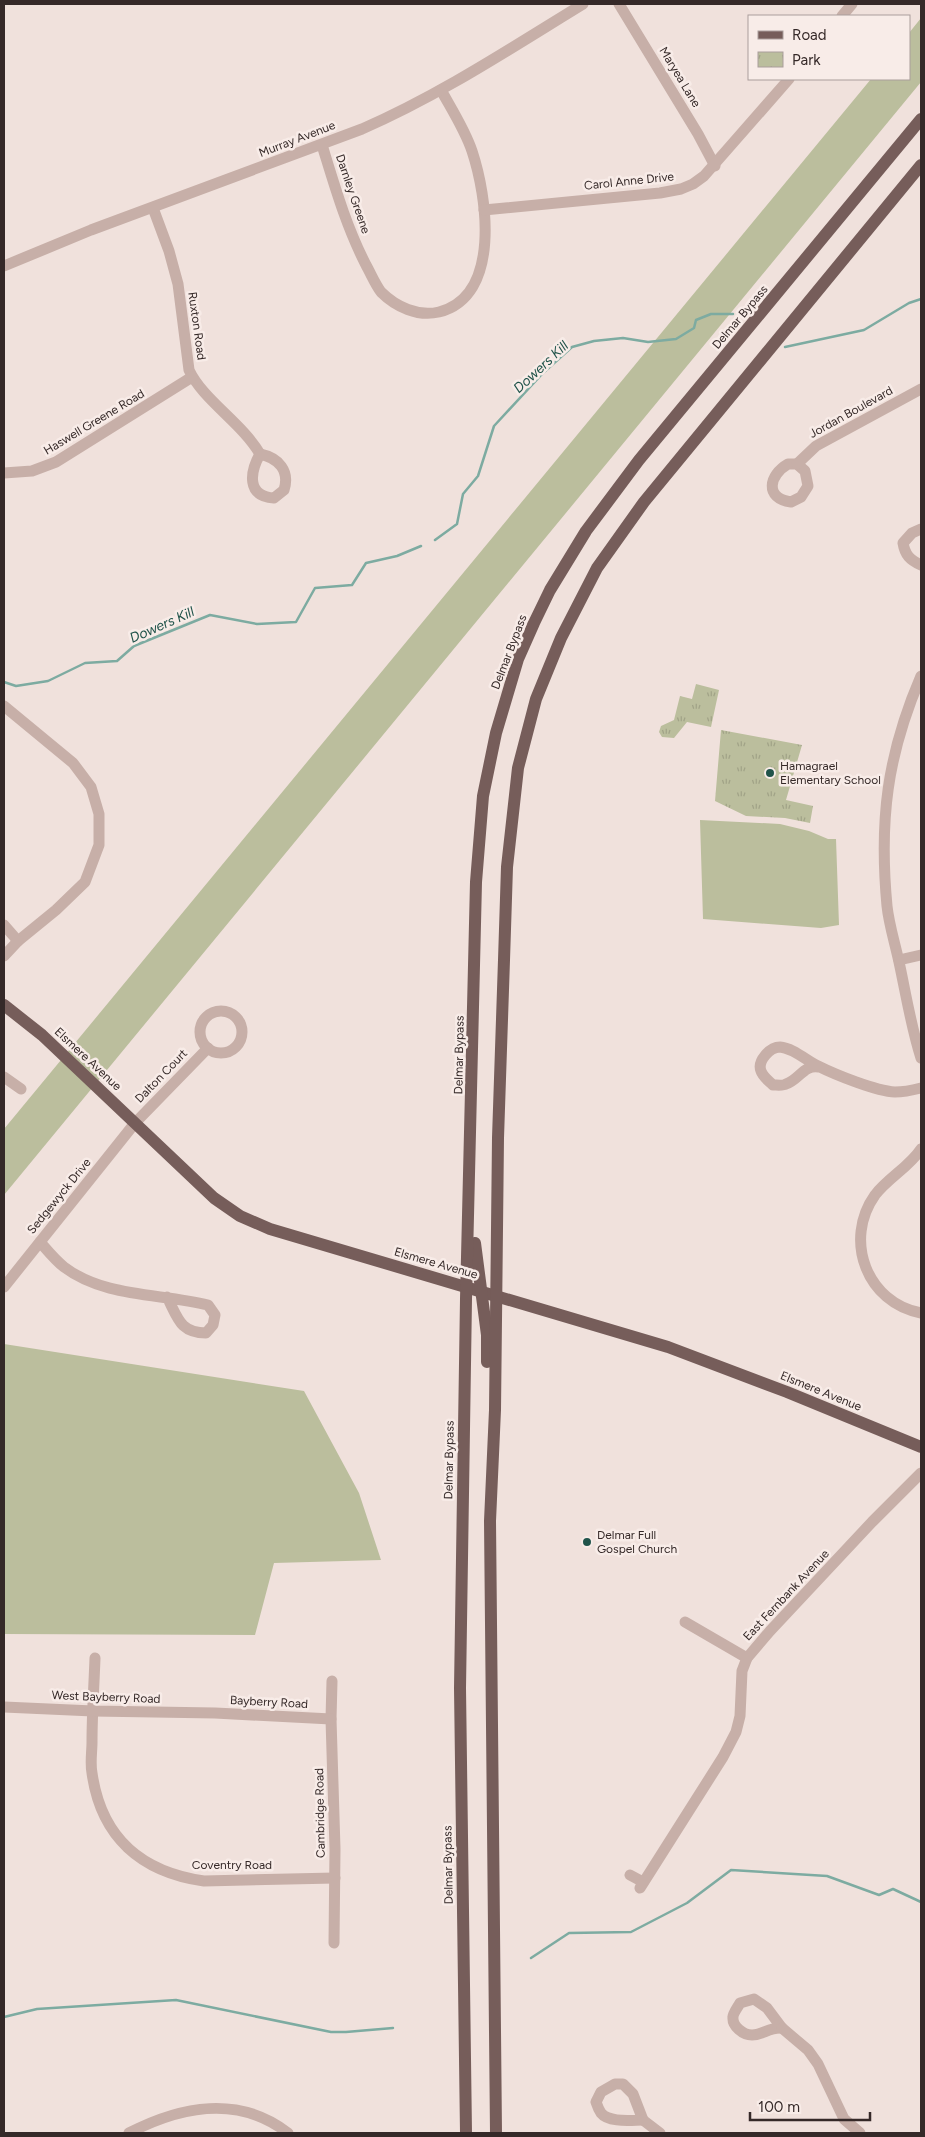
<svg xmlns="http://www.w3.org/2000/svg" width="925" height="2137" viewBox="0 0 925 2137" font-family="Figtree,sans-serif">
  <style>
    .green { fill: #bbbe9d }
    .park { fill: url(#park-tufts) }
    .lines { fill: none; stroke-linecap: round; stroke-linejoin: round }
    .stream { stroke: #7daba1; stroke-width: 2.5 }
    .minor { stroke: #c7afa8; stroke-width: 11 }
    .major { stroke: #765d5a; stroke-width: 12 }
    .poi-dot { fill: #20534a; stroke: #f8ece8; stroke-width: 2 }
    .labels { text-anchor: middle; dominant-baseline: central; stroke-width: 5; stroke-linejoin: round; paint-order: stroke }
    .street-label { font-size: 12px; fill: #352928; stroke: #f8ece8 }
    .poi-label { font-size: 12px; fill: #352928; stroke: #f8ece8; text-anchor: start }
    .water-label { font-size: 14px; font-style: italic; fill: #20534a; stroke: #f8ece8 }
  </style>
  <defs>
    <pattern id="park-tufts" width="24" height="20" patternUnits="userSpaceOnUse" patternTransform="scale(1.25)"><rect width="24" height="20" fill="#bbbe9d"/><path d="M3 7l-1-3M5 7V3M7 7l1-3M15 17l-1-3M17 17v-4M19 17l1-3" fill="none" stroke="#a1a387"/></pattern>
  </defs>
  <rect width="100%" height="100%" fill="#f0e1dc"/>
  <g class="green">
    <path d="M921,18v64l-917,1113v-66l867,-1050h38v-46z"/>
    <path d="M700,820l80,4 29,7 19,8h8l3,86 -18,3 -118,-9z"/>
    <path d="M4,1344l300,47 55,102 22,67 -107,3 -19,72 -251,-1z"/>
  </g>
  <g class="park">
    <path d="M696,684l23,6 -8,37 -24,-5 -13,16 -12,-1 -3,-5 2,-6 13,-6 6,-24 12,3z"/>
    <path d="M721,730l81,15 -16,55 27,6 -3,17 -25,-5 -39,-2 -31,-15z"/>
  </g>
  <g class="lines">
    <g class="stream">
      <path d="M785,347l79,-17 45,-27 12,-4"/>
      <path d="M435,540l22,-16 6,-30 15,-18 16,-50 49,-53 29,-26 22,-6 29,-3 25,4 28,-3 18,-11 2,-8 15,-6h22"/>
      <path d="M4,682l12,4 32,-5 37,-18 32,-2 17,-15 76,-31 47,9 39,-2 19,-34 37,-3 14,-22 31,-7 24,-10"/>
      <path d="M531,1958l38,-25 62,-1 56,-29 44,-33 96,6 52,19 14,-6 28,13"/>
      <path d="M4,2017l33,-8 139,-9 155,32h15l47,-4"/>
    </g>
    <g class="minor">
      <path d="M619,4l79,130 17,32"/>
      <path d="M842,16l10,-12"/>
      <path d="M322,145c13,42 24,81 44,120 5,9 9,19 15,27 15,15 37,25 58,20 63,-16 48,-116 33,-161 -7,-21 -20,-41 -31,-61"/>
      <path d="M153,208l16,43 9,33 11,86c14,30 53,53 71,84"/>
      <path d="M484,210l176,-17 21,-4 12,-5 11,-8 85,-97"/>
      <path d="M4,266l87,-36 271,-101c78,-34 149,-81 221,-125"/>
      <path d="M260,454c19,4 30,17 24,36l-10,8c-28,-2 -24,-26 -14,-44z"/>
      <path d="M788,464h9l8,7 3,15 -7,11 -10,5c-27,-4 -22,-27 -3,-38z"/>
      <path d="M797,464l19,-18 105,-57"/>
      <path d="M4,473l28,-2 24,-9 136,-85"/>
      <path d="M921,529l-9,4 -9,10c2,12 7,17 18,22"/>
      <path d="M921,676c-34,79 -42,144 -34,230 2,19 8,37 12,56 7,32 12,65 22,96"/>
      <path d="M4,706l69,57 18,24 8,27v31l-14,37 -29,28 -38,31 -14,-16"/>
      <path d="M4,956l14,-15"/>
      <path d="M899,960l22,-5"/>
      <circle cx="221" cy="1032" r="21"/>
      <path d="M819,1067c-15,-3 -20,13 -33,17 -3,2 -9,1 -13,1 -4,-4 -10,-8 -12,-14 -4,-10 9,-24 19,-24 13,1 26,13 38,19 18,9 58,25 77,26 8,0 18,-2 26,-4"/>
      <path d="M4,1077l17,12"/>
      <path d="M921,1149c-12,18 -33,29 -46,46 -32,45 -8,108 46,118"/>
      <path d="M40,1242c7,8 15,18 24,25 41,31 96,26 144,38l7,10 -2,10 -7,8c-26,0 -28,-15 -39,-36"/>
      <path d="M4,1287l131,-164 73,-75"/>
      <path d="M685,1622l62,36"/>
      <path d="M95,1658c-1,28 -3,56 -3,84 0,10 -2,21 0,31 9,64 49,99 112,108l131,-3"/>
      <path d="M332,1681l-1,38 4,130 -1,94"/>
      <path d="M4,1707l89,4 122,2 116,6"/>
      <path d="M630,1875l13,7"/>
      <path d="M640,1888l83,-131 13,-25 4,-16 2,-45 5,-13 23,-27 102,-109 49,-49"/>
      <path d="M754,1999l13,9 15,20c-13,-1 -19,7 -30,7 -9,0 -20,-9 -19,-18 0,-4 5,-10 7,-14z"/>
      <path d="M782,2028l26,22 10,14 26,55 16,14"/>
      <path d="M615,2084h8l10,10 10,26c-11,0 -34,3 -42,-7 -2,-3 -4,-8 -5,-11l5,-10z"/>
      <path d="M643,2120l17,13"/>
      <path d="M129,2133c52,-27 110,-38 159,0"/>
    </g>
    <g class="major">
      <path d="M4,1005l38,30 172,163 26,18 30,13 398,118 119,45 134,55"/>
      <path d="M475,1243l12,92v27"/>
      <path d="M466,2133l-6,-445 6,-389 10,-417 7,-86 13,-63 22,-74 16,-36 16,-33 36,-59 53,-71 282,-341"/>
      <path d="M496,2133l-6,-612 5,-111 3,-272 6,-178 3,-93 11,-99 18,-69 25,-61 36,-70 47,-66 277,-337"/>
    </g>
  </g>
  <g class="poi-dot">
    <circle cx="770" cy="773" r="5"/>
    <circle cx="587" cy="1542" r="5"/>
  </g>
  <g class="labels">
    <g class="street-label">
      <text transform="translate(680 77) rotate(59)">Maryea Lane</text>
      <text transform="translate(297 139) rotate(-21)">Murray Avenue</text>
      <text transform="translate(629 181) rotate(-6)">Carol Anne Drive</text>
      <text transform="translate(353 194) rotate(71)">Darnley Greene</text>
      <text transform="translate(740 317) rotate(-50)">Delmar Bypass</text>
      <text transform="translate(197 326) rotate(82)">Ruxton Road</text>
      <text transform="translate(851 412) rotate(-29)">Jordan Boulevard</text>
      <text transform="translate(94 422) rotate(-31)">Haswell Greene Road</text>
      <text transform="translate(509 652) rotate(-69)">Delmar Bypass</text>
      <text transform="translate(459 1055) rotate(-89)">Delmar Bypass</text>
      <text transform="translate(88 1059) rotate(43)">Elsmere Avenue</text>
      <text transform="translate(161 1076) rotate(-46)">Dalton Court</text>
      <text transform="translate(59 1196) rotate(-51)">Sedgewyck Drive</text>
      <text transform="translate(436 1263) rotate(16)">Elsmere Avenue</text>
      <text transform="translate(821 1391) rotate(22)">Elsmere Avenue</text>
      <text transform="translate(449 1460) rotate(-89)">Delmar Bypass</text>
      <text transform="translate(786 1595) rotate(-47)">East Fernbank Avenue</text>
      <text transform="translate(106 1697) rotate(2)">West Bayberry Road</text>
      <text transform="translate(269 1702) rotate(3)">Bayberry Road</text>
      <text transform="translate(320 1813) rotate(-91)">Cambridge Road</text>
      <text x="232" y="1865">Coventry Road</text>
      <text transform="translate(448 1865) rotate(-91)">Delmar Bypass</text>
    </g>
    <g class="poi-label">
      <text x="780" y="766">Hamagrael<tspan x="780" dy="14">Elementary School</tspan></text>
      <text x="597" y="1535">Delmar Full<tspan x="597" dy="14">Gospel Church</tspan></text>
    </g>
    <g class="water-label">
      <text transform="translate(541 367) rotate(-43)">Dowers Kill</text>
      <text transform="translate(162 625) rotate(-24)">Dowers Kill</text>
    </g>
  </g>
  <rect width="925" height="2137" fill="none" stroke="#352928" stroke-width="10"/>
  <rect x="748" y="15" width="162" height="65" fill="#f8ece8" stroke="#aa9e9b"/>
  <rect x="758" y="31" width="25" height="8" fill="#765d5a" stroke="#aa9e9b"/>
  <text x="792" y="40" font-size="15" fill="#352928">Road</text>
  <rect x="758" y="52" width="25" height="15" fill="url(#park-tufts)" stroke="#aa9e9b"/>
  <text x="792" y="65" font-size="15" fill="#352928">Park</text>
  <path d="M750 2112v8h120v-8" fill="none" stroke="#352928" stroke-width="2.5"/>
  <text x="758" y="2112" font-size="15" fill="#352928" stroke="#f8ece8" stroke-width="4" paint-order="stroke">100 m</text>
</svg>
